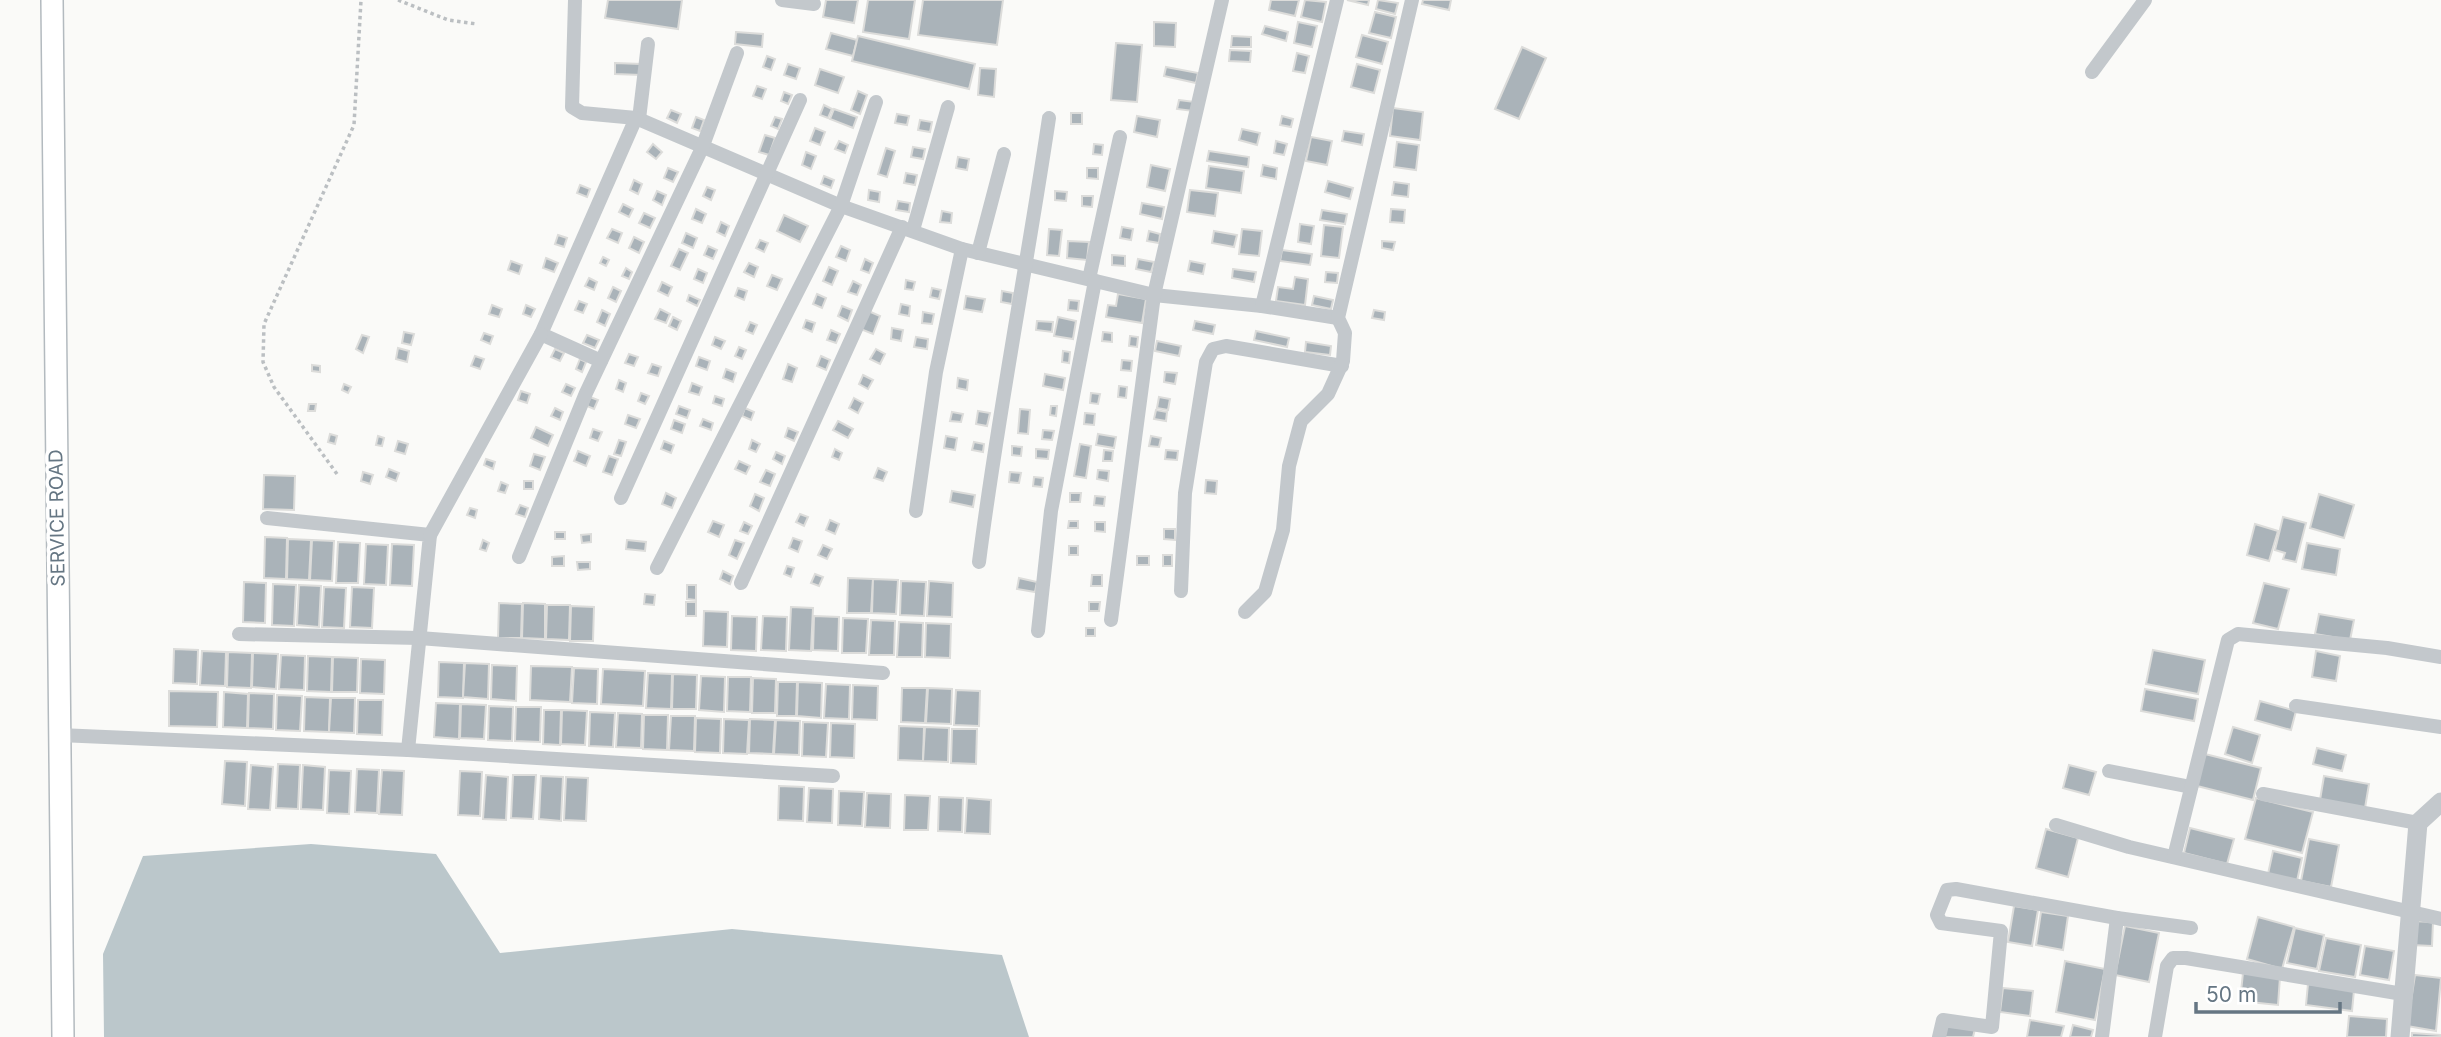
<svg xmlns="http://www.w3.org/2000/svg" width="2441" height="1037" viewBox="0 0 2441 1037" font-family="Inter,sans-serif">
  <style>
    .water { fill: #bbc7cb }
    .building { fill: #aab3b9; stroke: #dcdcda; stroke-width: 2 }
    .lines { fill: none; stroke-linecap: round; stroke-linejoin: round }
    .secondary-casing { stroke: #b3babf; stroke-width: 24 }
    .path { stroke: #bbbfc2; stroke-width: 3.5; stroke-dasharray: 3.5 3.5; stroke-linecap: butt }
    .minor { stroke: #c3c8cc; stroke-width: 14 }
    .tertiary { stroke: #c3c8cc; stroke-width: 19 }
    .secondary { stroke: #fff; stroke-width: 21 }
    .labels { text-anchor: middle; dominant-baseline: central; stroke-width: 7; stroke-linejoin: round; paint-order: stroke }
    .street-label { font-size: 19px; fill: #657683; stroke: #fff }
  </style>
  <rect width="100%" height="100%" fill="#fafaf8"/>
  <path class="water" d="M311,844l125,10 64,99 232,-24 270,26 27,82h-925l-1,-83 40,-98z"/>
  <g class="building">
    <path d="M608,0h74l-4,29 -73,-11z"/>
    <path d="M826,0h32l-4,23 -31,-6z"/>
    <path d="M868,0h47l-6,39 -46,-7z"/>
    <path d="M923,0h80l-6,45 -79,-10z"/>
    <path d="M1271,0h28l-4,16 -26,-6z"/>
    <path d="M1305,0l21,2 -4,20 -21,-5z"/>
    <path d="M1347,0h22l-1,5z"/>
    <path d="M1378,0l20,3 -3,11 -19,-5z"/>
    <path d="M1423,0h28l-2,10 -27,-6z"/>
    <path d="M1375,12l21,5 -5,21 -22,-5z"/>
    <path d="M1154,22l22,1 -1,24 -21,-1z"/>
    <path d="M1298,22l19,4 -5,21 -18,-4z"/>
    <path d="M1265,26l23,6 -2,9 -24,-7z"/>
    <path d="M736,32l27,2 -1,13 -27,-3z"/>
    <path d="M831,33l26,7 -4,16 -27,-7z"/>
    <path d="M1362,35l26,7 -6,22 -26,-7z"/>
    <path d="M858,36l117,28 -6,25 -117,-28z"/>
    <path d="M1232,36l19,1v10h-20z"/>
    <path d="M1116,43l26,2 -5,57 -26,-2z"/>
    <path d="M1522,47l24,11 -27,61 -24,-10z"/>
    <path d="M1230,50l21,1 -1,11 -21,-1z"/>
    <path d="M1297,53l12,3 -4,17 -12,-2z"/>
    <path d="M767,56l8,3 -4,11 -8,-3z"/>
    <path d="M615,63l26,1v11l-26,-1z"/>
    <path d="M788,64l12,4 -4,11 -12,-4z"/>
    <path d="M1357,64l23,6 -6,23 -23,-6z"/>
    <path d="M1166,67l32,6 -2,10 -32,-7z"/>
    <path d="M980,68l16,1 -2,28 -16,-2z"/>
    <path d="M820,69l24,8 -6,16 -23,-8z"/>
    <path d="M757,86l9,3 -4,10 -9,-3z"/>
    <path d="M858,91l9,4 -7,19 -9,-4z"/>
    <path d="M784,92l8,3 -4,9 -7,-3z"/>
    <path d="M1179,100l16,2 -2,9 -16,-2z"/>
    <path d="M824,105l8,4 -4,9 -8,-3z"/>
    <path d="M1393,108l30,4 -3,28 -30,-4z"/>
    <path d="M834,109l23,8 -4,11 -23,-9z"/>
    <path d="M671,110l10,4 -4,9 -10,-5z"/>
    <rect x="1071" y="113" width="11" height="11"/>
    <path d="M897,114l12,2 -2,9 -12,-2z"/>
    <path d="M1137,116l23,4 -3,17 -23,-5z"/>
    <path d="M1282,116l11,3 -2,8 -11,-2z"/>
    <path d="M696,117l8,3 -4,11 -8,-3z"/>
    <path d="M775,117l7,2 -4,10 -7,-3z"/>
    <path d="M920,120l12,2 -2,10 -12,-2z"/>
    <path d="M815,128l10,4 -5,13 -10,-4z"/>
    <path d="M1242,129l18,4 -3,12 -18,-5z"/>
    <path d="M1344,131l20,3 -2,11 -20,-4z"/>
    <path d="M765,135l10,3 -6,17 -10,-3z"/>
    <path d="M1311,137l21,4 -5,24 -21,-4z"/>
    <path d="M839,141l9,4 -3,8 -10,-4z"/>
    <path d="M1276,141l11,3 -3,11 -10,-2z"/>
    <path d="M1397,142l22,3 -3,25 -22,-3z"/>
    <path d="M653,144l9,8 -6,7 -9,-7z"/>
    <path d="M1094,144l9,1 -1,10 -9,-1z"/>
    <path d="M913,147l12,2 -2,10 -12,-2z"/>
    <path d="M886,148l9,3 -8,26 -9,-3z"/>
    <path d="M1209,151l40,6 -1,10 -41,-6z"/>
    <path d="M806,152l10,4 -5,13 -9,-4z"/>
    <path d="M958,157l11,2 -2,11 -11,-2z"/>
    <path d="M1151,165l19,4 -5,22 -18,-4z"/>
    <path d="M1263,165l14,3 -1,11 -15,-3z"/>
    <path d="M1209,166l35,5 -3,22 -35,-5z"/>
    <path d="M668,168l10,4 -5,10 -9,-4z"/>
    <path d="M1087,168h11v11l-11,-1z"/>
    <path d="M906,173l11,2 -2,10 -11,-2z"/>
    <path d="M824,176l10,4 -3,8 -10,-4z"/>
    <path d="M634,180l8,4 -4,10 -8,-4z"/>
    <path d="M1328,181l25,7 -3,11 -25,-7z"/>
    <path d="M1394,182l15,2 -1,13 -16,-2z"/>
    <path d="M580,185l10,4 -3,8 -10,-4z"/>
    <path d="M707,187l8,3 -4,10 -8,-4z"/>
    <path d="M869,190l11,2 -1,10 -11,-2z"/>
    <path d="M1190,190l28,3 -3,23 -28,-4z"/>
    <path d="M657,191l9,4 -4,10 -9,-5z"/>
    <path d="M1055,191l12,1 -1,9 -11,-1z"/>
    <path d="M1082,196h11l-1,11 -10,-1z"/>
    <path d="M898,201l12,2 -1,9 -13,-2z"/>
    <path d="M1142,203l22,4 -2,12 -22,-5z"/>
    <path d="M623,204l10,5 -4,8 -10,-5z"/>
    <path d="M696,209l10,5 -4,9 -10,-4z"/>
    <path d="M1391,209l14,1 -1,13 -14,-1z"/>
    <path d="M1322,210l25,4 -2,10 -25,-4z"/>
    <path d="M942,211l10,2 -1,10 -11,-1z"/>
    <path d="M644,213l11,5 -5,10 -11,-5z"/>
    <path d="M784,215l24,11 -8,16 -23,-11z"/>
    <path d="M721,222l8,4 -4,10 -8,-4z"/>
    <path d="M1300,224l14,2 -3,18 -13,-2z"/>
    <path d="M1324,225l19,2 -4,31 -18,-2z"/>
    <path d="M1122,227l11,2 -2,11 -11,-2z"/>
    <path d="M612,229l10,4 -4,10 -11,-5z"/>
    <path d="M1049,229l13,1 -3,26 -12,-1z"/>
    <path d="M1242,229l20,2 -3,25 -20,-2z"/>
    <path d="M1149,231l11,3 -1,9 -12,-2z"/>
    <path d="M1214,231l23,4 -3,12 -22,-4z"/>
    <path d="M686,233l11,5 -4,10 -11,-5z"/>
    <path d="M558,235l9,3 -3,9 -9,-3z"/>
    <path d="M634,237l10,5 -5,11 -10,-5z"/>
    <path d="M760,240l8,3 -4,9 -8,-4z"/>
    <path d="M1068,241l21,1 -2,18 -20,-2z"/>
    <path d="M1382,241l13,1 -2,8 -11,-2z"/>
    <path d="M708,246l9,4 -4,9 -9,-4z"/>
    <path d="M841,246l9,4 -4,11 -10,-4z"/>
    <path d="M679,249l9,4 -8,17 -9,-4z"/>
    <path d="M1282,250l30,4 -2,11 -30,-4z"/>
    <path d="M1112,255l13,1v10l-13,-1z"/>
    <path d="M603,257l6,3 -3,6 -6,-3z"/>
    <path d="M546,258l12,5 -4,9 -11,-4z"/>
    <path d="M865,259l8,4 -4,10 -8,-3z"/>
    <path d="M1138,259l16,3 -3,10 -15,-3z"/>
    <path d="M511,261l11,4 -3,9 -11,-4z"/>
    <path d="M1190,261l15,3 -2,10 -15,-3z"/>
    <path d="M749,263l9,4 -4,10 -10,-5z"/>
    <path d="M829,267l9,4 -6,14 -9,-4z"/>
    <path d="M626,268l6,4 -3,7 -7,-3z"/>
    <path d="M698,269l9,4 -4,10 -9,-4z"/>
    <path d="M1233,269l23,3 -2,10 -22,-4z"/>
    <path d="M1326,272l12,1 -1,10 -12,-1z"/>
    <path d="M772,275l10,4 -5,11 -10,-4z"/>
    <path d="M1295,277l13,2 -3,26 -29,-4 2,-14 15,2z"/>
    <path d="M589,278l8,4 -3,8 -9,-4z"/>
    <path d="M906,280l9,2 -2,8 -8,-1z"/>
    <path d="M853,281l8,4 -4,10 -9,-3z"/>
    <path d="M662,282l10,5 -4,9 -10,-5z"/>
    <path d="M613,287l8,4 -5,11 -8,-4z"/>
    <path d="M738,288l9,3 -3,9 -9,-4z"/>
    <path d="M932,288l9,2 -2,9 -9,-2z"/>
    <path d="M1002,291l11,2 -1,11 -11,-2z"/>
    <path d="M817,294l9,4 -4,10 -9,-4z"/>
    <path d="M1118,294l28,5 -4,24 -36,-6 2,-12 8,1z"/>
    <path d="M689,295l11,5 -3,6 -10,-5z"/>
    <path d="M966,296l19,3 -3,13 -18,-3z"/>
    <path d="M1314,296l19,4 -2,9 -19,-4z"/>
    <path d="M1069,300l10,1 -1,10 -10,-1z"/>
    <path d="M579,301l8,3 -4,9 -8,-3z"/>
    <path d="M901,304l9,2 -1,10 -10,-2z"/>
    <path d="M492,305l10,4 -3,8 -10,-3z"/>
    <path d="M526,305l9,4 -4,8 -8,-3z"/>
    <path d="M842,306l10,4 -4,11 -10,-5z"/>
    <path d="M660,309l10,5 -4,9 -11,-4z"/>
    <path d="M602,310l8,4 -5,12 -8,-4z"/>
    <path d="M866,310l14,6 -7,18 -15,-6z"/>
    <path d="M1374,310l11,2 -1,8 -12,-2z"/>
    <path d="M923,312l11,2 -2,10 -10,-1z"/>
    <path d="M673,317l8,4 -4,9 -8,-4z"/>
    <path d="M1058,317l18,4 -3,18 -19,-3z"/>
    <path d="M806,320l9,3 -3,9 -9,-4z"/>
    <path d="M1037,321l16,1 -1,10 -16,-2z"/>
    <path d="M1195,321l20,4 -2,9 -20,-4z"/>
    <path d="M750,322l7,3 -4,9 -7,-3z"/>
    <path d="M892,328l11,2 -2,11 -10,-2z"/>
    <path d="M831,330l9,4 -4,9 -9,-3z"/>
    <path d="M1256,331l33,7 -2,9 -33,-7z"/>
    <path d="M404,332l10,2 -3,11 -9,-2z"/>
    <path d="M1103,332l9,1v9l-10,-1z"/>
    <path d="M484,333l9,3 -3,8 -9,-4z"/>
    <path d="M362,335l7,2 -6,16 -7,-4z"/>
    <path d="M587,335l12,5 -4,8 -12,-5z"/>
    <path d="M1130,336l8,1 -1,10 -8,-1z"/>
    <path d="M715,337l10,4 -4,8 -9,-4z"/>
    <path d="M916,337l12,2 -1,10 -13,-2z"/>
    <path d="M1157,341l24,5 -2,10 -24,-5z"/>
    <path d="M1306,342l25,4 -1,9 -25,-3z"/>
    <path d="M739,347l7,3 -4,9 -7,-3z"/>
    <path d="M398,348l11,3 -2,11 -11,-3z"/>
    <path d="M555,349l9,4 -4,8 -9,-4z"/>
    <path d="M876,349l9,5 -5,10 -10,-5z"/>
    <path d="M1063,351l7,1 -1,11 -7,-1z"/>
    <path d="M629,354l9,3 -4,9 -9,-3z"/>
    <path d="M475,356l9,3 -4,10 -9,-3z"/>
    <path d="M821,356l9,4 -4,10 -9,-4z"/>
    <path d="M699,357l11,4 -3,9 -11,-4z"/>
    <path d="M580,359l6,3 -4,10 -6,-3z"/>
    <path d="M1122,360l10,1 -1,10 -10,-1z"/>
    <path d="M652,364l9,3 -3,9 -10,-3z"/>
    <path d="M788,364l9,4 -5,14 -9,-3z"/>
    <path d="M312,365l8,1v6l-8,-1z"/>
    <path d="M726,369l10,4 -3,9 -10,-4z"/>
    <path d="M1165,372l12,1 -2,11 -11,-2z"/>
    <path d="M1045,374l20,4 -2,12 -20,-4z"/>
    <path d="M863,375l10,5 -5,9 -9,-5z"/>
    <path d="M958,378l10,2 -1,10 -10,-2z"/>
    <path d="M619,380l7,3 -3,9 -7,-3z"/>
    <path d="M692,383l10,4 -3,8 -10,-3z"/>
    <path d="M344,384l7,3 -3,6 -6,-3z"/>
    <path d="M566,384l9,4 -4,8 -9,-4z"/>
    <path d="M1119,386l8,1 -1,11 -8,-1z"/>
    <path d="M521,391l9,3 -3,9 -9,-3z"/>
    <path d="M641,393l8,3 -4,8 -7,-3z"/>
    <path d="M1091,393l9,1 -2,10 -8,-1z"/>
    <path d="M715,396l9,3 -2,7 -9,-3z"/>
    <path d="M590,397l8,3 -4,9 -7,-3z"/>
    <path d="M1159,397l11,2 -2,11 -11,-2z"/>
    <path d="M854,398l9,5 -5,10 -9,-5z"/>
    <path d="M309,404h7l-1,7h-7z"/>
    <path d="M679,406l11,4 -3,8 -11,-4z"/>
    <path d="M1051,406h6l-1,10 -6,-1z"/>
    <path d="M555,408l8,4 -3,8 -9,-4z"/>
    <path d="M745,408l9,4 -3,8 -9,-4z"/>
    <path d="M1020,409l10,1 -2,24 -10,-1z"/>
    <path d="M1156,410l11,2 -1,9 -12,-2z"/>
    <path d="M978,411l12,2 -3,13 -11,-2z"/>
    <path d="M952,412l11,2 -2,8 -11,-1z"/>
    <path d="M1085,413l10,1 -1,11 -10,-1z"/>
    <path d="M628,415l12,4 -4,9 -11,-4z"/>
    <path d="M703,419l10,4 -2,7 -11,-4z"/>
    <path d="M674,420l11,4 -3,9 -11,-4z"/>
    <path d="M838,421l15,8 -5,9 -15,-8z"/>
    <path d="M536,427l17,8 -5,11 -17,-8z"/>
    <path d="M788,428l10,4 -4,9 -9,-4z"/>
    <path d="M593,429l9,3 -4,9 -8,-3z"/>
    <path d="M1043,430l11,1 -2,9 -10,-1z"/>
    <path d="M330,434l7,2 -2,8 -7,-2z"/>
    <path d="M1098,434l18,3 -2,11 -18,-3z"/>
    <path d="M378,436l6,2 -2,8 -6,-1z"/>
    <path d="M946,436l11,2 -2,12 -11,-2z"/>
    <path d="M1151,436l10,2 -2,9 -10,-1z"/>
    <path d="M619,440l7,2 -5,14 -7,-2z"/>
    <path d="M752,440l8,4 -4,8 -7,-3z"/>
    <path d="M398,441l10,3 -3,10 -10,-3z"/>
    <path d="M664,441l10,4 -3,8 -10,-4z"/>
    <path d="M974,442l10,2 -1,8 -11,-2z"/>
    <path d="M1080,444l11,2 -5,32 -12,-2z"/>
    <path d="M1012,446l10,1 -1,9 -9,-1z"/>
    <path d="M835,449l7,4 -3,7 -7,-3z"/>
    <path d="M1036,449l13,1 -1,9 -12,-1z"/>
    <path d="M1104,450l9,1 -1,10h-9z"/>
    <path d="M1166,450l12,1 -1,9 -12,-1z"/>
    <path d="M578,451l12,5 -4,10 -12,-5z"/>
    <path d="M776,452l9,4 -3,8 -9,-5z"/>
    <path d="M534,454l11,3 -5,13 -10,-4z"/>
    <path d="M609,456l9,3 -6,16 -9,-3z"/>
    <path d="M486,459l9,3 -2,7 -9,-4z"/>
    <path d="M739,461l11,5 -4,8 -11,-5z"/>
    <path d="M878,468l9,4 -4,9 -9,-3z"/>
    <path d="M389,469l10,4 -3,8 -10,-4z"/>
    <path d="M766,470l9,4 -5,12 -10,-4z"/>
    <path d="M1098,470l11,1 -1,10 -11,-2z"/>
    <path d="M363,472l10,3 -3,9 -9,-3z"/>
    <path d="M1010,472l11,1 -2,10 -10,-1z"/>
    <path d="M264,475l31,1 -1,34 -31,-1z"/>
    <path d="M1034,477l9,1 -1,9 -9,-1z"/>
    <path d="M1206,480l11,1 -1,13 -11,-1z"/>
    <rect x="524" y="481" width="9" height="8"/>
    <path d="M501,482l7,3 -3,8 -7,-2z"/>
    <path d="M952,491l23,4 -2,12 -23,-5z"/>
    <path d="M666,493l10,5 -4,10 -10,-4z"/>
    <path d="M1070,493h11l-1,9h-10z"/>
    <path d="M755,494l9,4 -5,13 -9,-5z"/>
    <path d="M2319,494l35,11 -10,33 -34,-10z"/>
    <path d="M1095,496l10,1 -1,9 -10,-1z"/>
    <path d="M520,505l8,3 -3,9 -9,-3z"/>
    <path d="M470,508l7,2 -2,8 -8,-3z"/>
    <path d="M800,514l8,3 -4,9 -8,-4z"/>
    <path d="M2283,517l23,6 -10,39 -13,-3 2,-6 -10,-3z"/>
    <path d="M830,520l9,4 -4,10 -9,-4z"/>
    <path d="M713,521l11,4 -5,12 -11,-5z"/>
    <path d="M1069,521h9v7h-10z"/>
    <path d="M744,522l8,4 -4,8 -8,-3z"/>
    <path d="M1095,522h10v10l-10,-1z"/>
    <path d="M2255,524l23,7 -9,30 -22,-6z"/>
    <path d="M1164,529h11v11l-11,-1z"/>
    <rect x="555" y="532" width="10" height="7"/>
    <path d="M591,534v8l-9,1 -1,-8z"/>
    <path d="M265,537l22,1 -1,41 -22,-1z"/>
    <path d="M793,538l9,3 -4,11 -9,-4z"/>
    <path d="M288,539l23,1 -2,40 -22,-1z"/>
    <path d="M312,540l22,1 -2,40 -22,-1z"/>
    <path d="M483,540l6,3 -3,8 -6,-2z"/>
    <path d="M627,540l19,2 -1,9 -19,-2z"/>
    <path d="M735,540l9,3 -7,16 -8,-4z"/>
    <path d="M338,542l22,1 -2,40h-22z"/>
    <path d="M2307,543l33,6 -4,26 -34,-6z"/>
    <path d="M366,544l22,1 -2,40 -22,-1z"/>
    <path d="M392,544l22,1 -2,41 -22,-1z"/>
    <path d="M823,545l9,4 -5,10 -9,-4z"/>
    <rect x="1069" y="546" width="9" height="9"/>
    <rect x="1163" y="555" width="9" height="11"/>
    <path d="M564,556v10h-12v-9z"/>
    <rect x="1137" y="556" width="12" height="9"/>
    <path d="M577,562h13v7l-12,1z"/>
    <path d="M787,566l7,2 -3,9 -7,-3z"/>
    <path d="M723,571l10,5 -3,8 -10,-5z"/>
    <path d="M815,574l8,3 -4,9 -8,-3z"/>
    <path d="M1092,575h10v11h-11z"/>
    <path d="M848,578l25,1 -2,34h-24z"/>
    <path d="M1019,578l18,4 -2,10 -18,-3z"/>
    <path d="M873,579l25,1 -2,34 -24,-1z"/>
    <path d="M901,581l25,1 -2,34 -24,-1z"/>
    <path d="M929,581l24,2 -1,34 -25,-1z"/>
    <path d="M244,582l22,1 -1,40 -22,-1z"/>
    <path d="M2264,583l25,6 -11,40 -25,-6z"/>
    <path d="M273,584l23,1 -2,41 -22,-1z"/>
    <path d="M299,585l22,1 -2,41 -22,-2z"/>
    <path d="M687,585h9v15l-9,-1z"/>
    <path d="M324,587l22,1 -2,40 -22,-1z"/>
    <path d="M352,587l22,1 -2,40 -22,-1z"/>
    <path d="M645,594l10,1 -1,10 -10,-1z"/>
    <rect x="686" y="602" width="10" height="14"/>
    <path d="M1089,602h11l-1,9h-10z"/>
    <path d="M499,603l23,1 -1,34h-23z"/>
    <path d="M523,603l22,1v35l-23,-1z"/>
    <path d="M547,605h23l-1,35 -23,-1z"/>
    <path d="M571,606l23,1 -1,34h-23z"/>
    <path d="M791,607l22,1 -2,43 -22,-1z"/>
    <path d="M704,611l24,1 -1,35 -24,-1z"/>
    <path d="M2319,614l35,6 -4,20 -35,-6z"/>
    <path d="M732,616l25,1 -1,34 -25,-1z"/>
    <path d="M763,616l24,1 -1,34 -25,-1z"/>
    <path d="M814,616l25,1 -1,34 -25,-1z"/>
    <path d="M843,618l25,1 -2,34h-24z"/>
    <path d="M871,620l24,1 -1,34h-25z"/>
    <path d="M899,622l24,1 -1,34h-25z"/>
    <path d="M926,623l25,1 -1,34 -25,-1z"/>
    <rect x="1086" y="628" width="9" height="8"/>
    <path d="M174,649l24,1 -1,34 -24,-1z"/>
    <path d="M2153,650l52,10 -7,34 -52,-10z"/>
    <path d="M202,651l24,1 -1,34 -25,-1z"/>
    <path d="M2316,651l24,5 -4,25 -24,-4z"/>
    <path d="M228,652l24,1 -1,35 -24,-1z"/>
    <path d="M253,653l25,1 -2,35 -24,-2z"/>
    <path d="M281,655l24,1 -1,34 -25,-1z"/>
    <path d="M308,656l24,1 -1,35 -24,-1z"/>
    <path d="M333,657l25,1 -1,34h-25z"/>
    <path d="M361,659l24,1 -1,34 -24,-1z"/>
    <path d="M439,662l25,1 -1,35 -25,-1z"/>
    <path d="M465,663l24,1 -1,35 -25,-2z"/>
    <path d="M492,665l25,1 -1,35 -25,-2z"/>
    <path d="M531,666l41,1 -2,35 -40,-2z"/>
    <path d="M574,668l24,1 -1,35 -25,-1z"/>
    <path d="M603,669l42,2 -2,35 -42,-2z"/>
    <path d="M648,673l24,1 -1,35 -25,-1z"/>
    <path d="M673,674l24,1 -1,34h-24z"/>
    <path d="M701,676l24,1 -1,35 -25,-2z"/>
    <path d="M728,677h23l-1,35 -23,-1z"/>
    <path d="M753,678l23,1 -1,34h-23z"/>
    <path d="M778,682h19l-1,34h-19z"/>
    <path d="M798,682l24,1 -1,35 -24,-2z"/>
    <path d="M826,684l24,1 -1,34 -25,-1z"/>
    <path d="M853,685l25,1 -1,34 -25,-1z"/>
    <path d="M902,688h25l-2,35 -24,-1z"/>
    <path d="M928,688l24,1 -1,35 -25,-1z"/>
    <path d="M2145,689l53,10 -4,22 -53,-10z"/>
    <path d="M956,690l24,1 -1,35 -25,-1z"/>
    <path d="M169,691l49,1 -1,35 -48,-1z"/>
    <path d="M224,692l24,2 -1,34 -24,-1z"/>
    <path d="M249,693l25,1 -1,35 -25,-1z"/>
    <path d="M277,695l25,1 -2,35 -24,-1z"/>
    <path d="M305,697l25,1 -1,34 -25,-1z"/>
    <path d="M331,698h24l-1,35 -25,-1z"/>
    <path d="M358,700h25l-1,35 -25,-1z"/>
    <path d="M2260,701l36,10 -5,19 -36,-10z"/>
    <path d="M436,703l24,1 -1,35 -25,-2z"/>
    <path d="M461,704l25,1 -2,34 -24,-1z"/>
    <path d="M489,706l24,1 -1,34 -24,-1z"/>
    <path d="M516,707h25l-1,35 -25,-1z"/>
    <path d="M544,710h17l-1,35 -17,-1z"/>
    <path d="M562,710l25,1 -2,34 -24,-1z"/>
    <path d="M590,712l25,1 -2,34 -24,-1z"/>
    <path d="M618,713l24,1 -1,34 -25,-1z"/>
    <path d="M644,715h24l-1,35 -24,-1z"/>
    <path d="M671,716h24l-1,35 -25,-1z"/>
    <path d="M696,718l25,1 -1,34 -25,-1z"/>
    <path d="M724,719l25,1 -2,34 -24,-1z"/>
    <path d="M750,719l25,1 -2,34 -24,-1z"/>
    <path d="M776,720l24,1 -1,34 -25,-1z"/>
    <path d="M803,722l25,1 -2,34 -24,-1z"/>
    <path d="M831,723l24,1 -1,34 -24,-1z"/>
    <path d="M899,726l25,1 -1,34 -25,-1z"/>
    <path d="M925,727l24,1 -1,34 -25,-1z"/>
    <path d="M2233,727l27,8 -8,28 -27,-9z"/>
    <path d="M952,729h25l-1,35 -25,-1z"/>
    <path d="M2317,748l29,7 -4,16 -29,-7z"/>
    <path d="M2205,754l56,14 -8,32 -56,-14z"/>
    <path d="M225,761l22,1 -2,44 -23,-2z"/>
    <path d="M278,764l22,1 -2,44 -22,-1z"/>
    <path d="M251,765l22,2 -3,43 -22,-1z"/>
    <path d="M303,765l22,2 -2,43 -22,-1z"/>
    <path d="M2069,765l27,7 -7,23 -26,-7z"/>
    <path d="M357,769l22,1 -2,43 -22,-1z"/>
    <path d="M329,770l22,1 -2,43 -22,-1z"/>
    <path d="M382,770l22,1 -2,44 -23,-1z"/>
    <path d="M460,771l22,1 -2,44 -22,-1z"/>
    <path d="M486,775l22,2 -2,43 -23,-1z"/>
    <path d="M513,775h23l-3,44 -22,-1z"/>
    <path d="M541,776l22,1 -2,44 -22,-2z"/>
    <path d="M2324,776l45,8 -4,24 -45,-8z"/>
    <path d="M566,777l22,1 -2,43 -22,-1z"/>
    <path d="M779,786l25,1 -1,34 -25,-1z"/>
    <path d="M809,788l24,1 -1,34 -25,-1z"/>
    <path d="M839,791l25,1 -2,34 -24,-1z"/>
    <path d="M867,793l24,1 -1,34 -25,-1z"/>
    <path d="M905,795l25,1 -2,34h-24z"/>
    <path d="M939,797l24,1 -1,34 -24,-1z"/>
    <path d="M967,798l24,2 -1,34 -25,-1z"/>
    <path d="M2256,798l57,14 -11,41 -57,-14z"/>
    <path d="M2190,828l44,11 -7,25 -43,-11z"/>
    <path d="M2046,829l32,9 -10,39 -32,-9z"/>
    <path d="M2309,839l30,6 -8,42 -30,-6z"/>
    <path d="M2273,851l29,7 -5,23 -29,-7z"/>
    <path d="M2014,906l24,4 -6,36 -24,-4z"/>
    <path d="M2041,912l27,4 -5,34 -27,-5z"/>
    <path d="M2258,917l36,10 -12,42 -35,-10z"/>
    <path d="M2413,921l20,1 -1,24 -21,-1z"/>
    <path d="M2125,926l34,7 -10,49 -34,-7z"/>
    <path d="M2295,928l29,7 -7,34 -30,-6z"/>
    <path d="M2326,938l35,7 -6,32 -36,-6z"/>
    <path d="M2365,946l29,5 -5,29 -29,-5z"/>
    <path d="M2065,961l40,8 -10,51 -39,-8z"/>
    <path d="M2243,973l37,4 -2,28 -38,-4z"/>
    <path d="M2415,975l26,3 -5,53 -29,-5z"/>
    <path d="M2308,984l46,6 -2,21 -46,-6z"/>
    <path d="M2003,988l30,3 -3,25 -30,-4z"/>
    <path d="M2349,1016l38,3 -1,18h-39z"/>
    <path d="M2030,1020l34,6 -3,11h-34z"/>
    <path d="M1947,1024l28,5 -2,8h-29z"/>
    <path d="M2073,1025l20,5 -2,7h-21z"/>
    <path d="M2412,1033l29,2v2h-29z"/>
  </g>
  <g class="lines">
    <defs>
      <path id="secondary" d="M52,0l11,1037"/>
    </defs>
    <use href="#secondary" class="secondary-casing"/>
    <g class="path">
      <path d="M398,0l50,20 29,4"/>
      <path d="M337,474l-63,-87 -11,-25 1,-38 90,-199 7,-125"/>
    </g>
    <g class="minor">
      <path d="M575,0l-3,107 10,6 54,5 205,88 121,43 192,46 108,11 76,12"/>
      <path d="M782,0l32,4"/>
      <path d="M2092,72l53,-72"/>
      <path d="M639,119l9,-75"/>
      <path d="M913,230l35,-123"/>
      <path d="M978,253l26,-99"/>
      <path d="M1089,279l31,-142"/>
      <path d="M1262,306l75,-306"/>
      <path d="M601,361l-60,-27 95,-216"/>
      <path d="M621,498l179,-398"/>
      <path d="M916,511l20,-139 26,-123"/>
      <path d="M267,518l163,17 -22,215"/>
      <path d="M430,535l111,-201"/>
      <path d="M519,557l67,-164 116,-245 35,-95"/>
      <path d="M979,562c19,-149 48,-296 70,-444"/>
      <path d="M657,568l184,-362 35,-104"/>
      <path d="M741,583l161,-356"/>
      <path d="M1181,591l4,-98 21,-131 7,-13 13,-3 116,20"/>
      <path d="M1245,612l20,-20 11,-38 7,-24 6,-64 12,-45 27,-27 15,-33 2,-28 -7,-15 74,-318"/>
      <path d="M1111,620l43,-325 68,-295"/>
      <path d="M1038,631l13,-120 44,-230"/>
      <path d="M239,634l180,4 464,35"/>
      <path d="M2296,706l145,21"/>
      <path d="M59,735l349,15 425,26"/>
      <path d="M2109,771l82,16"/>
      <path d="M2263,794l155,29"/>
      <path d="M2056,825l73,22 312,72"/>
      <path d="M2174,857l54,-217 10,-6 149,14 54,9"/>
      <path d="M1939,1037l4,-17 49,7 9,-96 -60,-8 -4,-8 10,-25 9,-1 161,29"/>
      <path d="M2102,1037l15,-119 74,10"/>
      <path d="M2155,1037l12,-71 6,-8h13l217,36"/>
    </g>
    <path class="tertiary" d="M2400,1037l18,-214 23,-21"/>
    <use href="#secondary" class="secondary"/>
  </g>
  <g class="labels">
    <g class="street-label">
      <text transform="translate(57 518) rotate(-91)">SERVICE ROAD</text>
    </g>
  </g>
  <path d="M2196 1002v10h144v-10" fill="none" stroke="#657683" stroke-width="3.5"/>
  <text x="2206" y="1002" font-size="21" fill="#657683" stroke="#ffffff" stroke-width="5" paint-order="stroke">50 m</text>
</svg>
